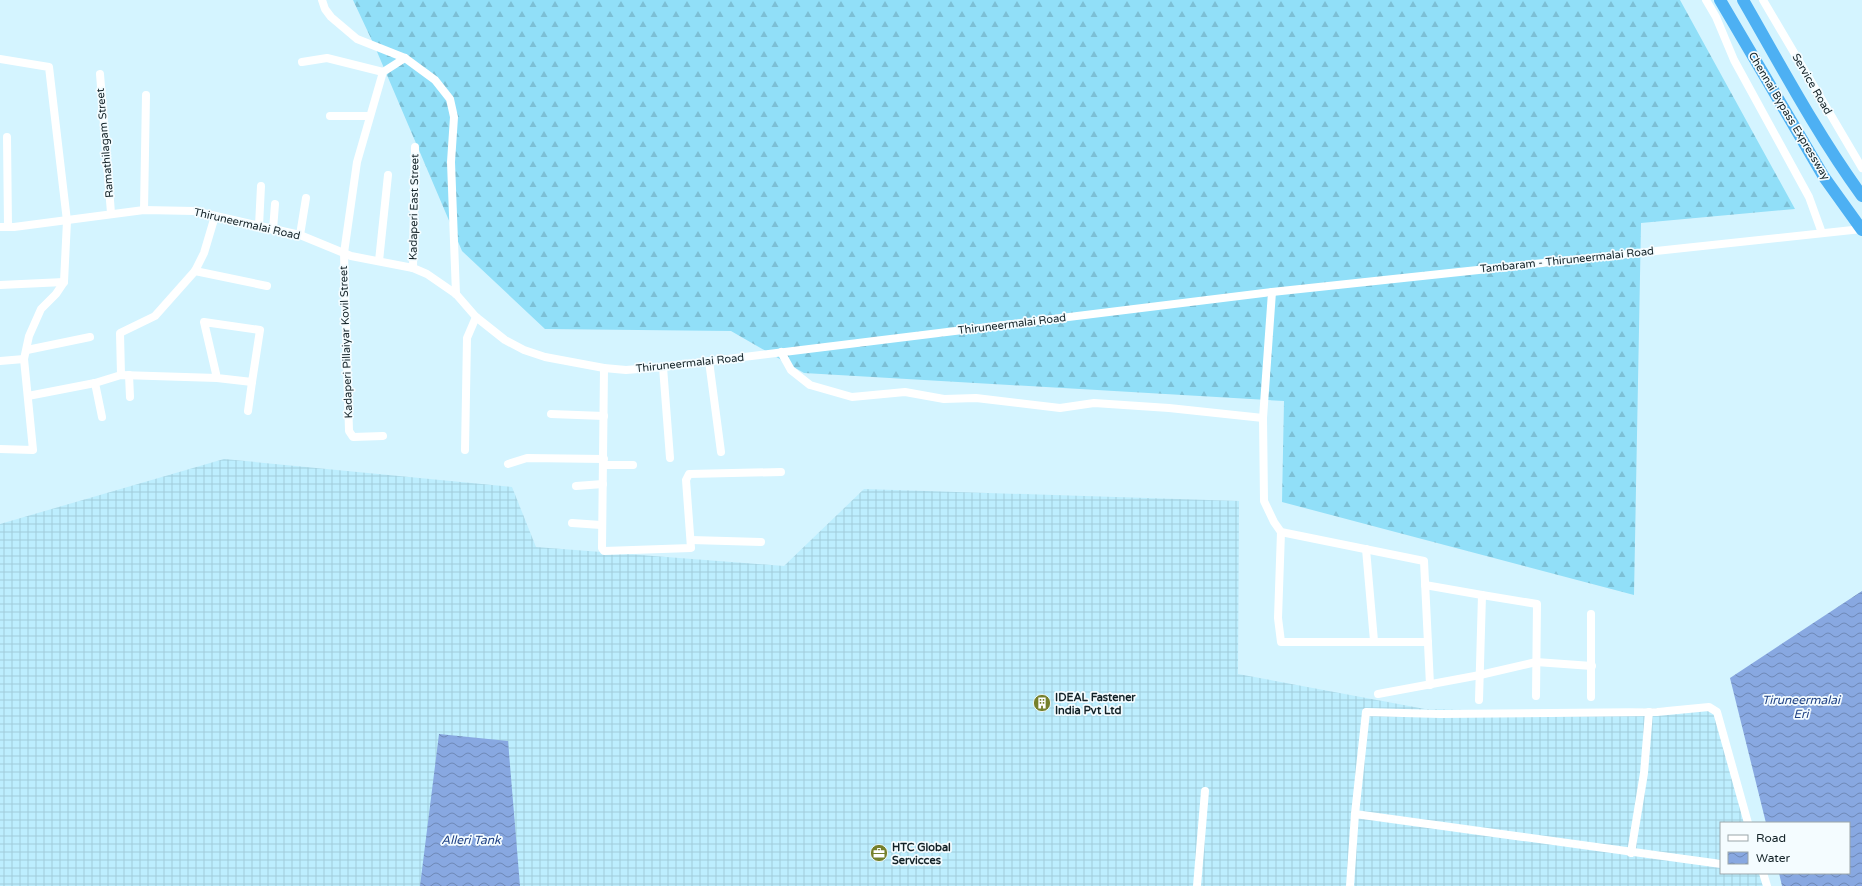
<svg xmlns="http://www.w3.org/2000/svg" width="1862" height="886" viewBox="0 0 1862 886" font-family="'Varela Round',sans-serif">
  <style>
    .industrial { fill: url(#industrial-grid) }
    .forest { fill: url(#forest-firs) }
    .water { fill: url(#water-waves) }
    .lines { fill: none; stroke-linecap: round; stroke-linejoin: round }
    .minor { stroke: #fff; stroke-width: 8 }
    .highway { stroke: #4db0f3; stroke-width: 12 }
    .labels { text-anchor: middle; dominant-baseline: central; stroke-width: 3.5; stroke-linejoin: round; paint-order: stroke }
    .street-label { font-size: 11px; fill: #132227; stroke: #f4fcff }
    .poi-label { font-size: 11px; font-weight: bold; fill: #132227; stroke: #f4fcff; text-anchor: start }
    .water-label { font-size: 12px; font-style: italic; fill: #204386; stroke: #f4fcff }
  </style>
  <defs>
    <pattern id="industrial-grid" width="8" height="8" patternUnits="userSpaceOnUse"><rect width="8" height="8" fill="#bdeefe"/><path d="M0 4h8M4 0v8" fill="none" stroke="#a2ccda"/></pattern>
    <pattern id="forest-firs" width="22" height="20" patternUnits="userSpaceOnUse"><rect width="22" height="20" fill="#91dff8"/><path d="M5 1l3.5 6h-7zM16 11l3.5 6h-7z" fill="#7cbfd5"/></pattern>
    <pattern id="water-waves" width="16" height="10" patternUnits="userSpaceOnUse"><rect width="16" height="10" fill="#88a8e1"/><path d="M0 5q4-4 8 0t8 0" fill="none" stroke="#6e88b6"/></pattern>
  </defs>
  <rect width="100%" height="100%" fill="#d4f4ff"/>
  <path class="industrial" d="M224,459l288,28 24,60 248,19 80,-77 375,12 -1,173 187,35 116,3 173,-6 32,117h-25v50h39l4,13h-1764v-362z"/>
  <path class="forest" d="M353,0h1327l115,209 -154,14 -7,372 -352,-93 2,-101 -480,-28 -73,-42 -186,-2 -83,-78 -87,-204z"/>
  <g class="water">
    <path d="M1862,591v295h-80l-3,-13h70v-50h-83l-36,-145z"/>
    <path d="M439,734l69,7 12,145h-100z"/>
  </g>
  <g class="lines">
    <g class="minor">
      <path d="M322,0l3,9 6,8 26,22 48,19 30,22 15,19 4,18 -3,45 5,132"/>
      <path d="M1706,0l10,17 18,43 75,137 13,36"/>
      <path d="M1763,0l99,168"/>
      <path d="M0,59l49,8 18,154 -3,61 -8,12 -15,15 -12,27 -5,23 9,91 -33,-1"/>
      <path d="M302,62l25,-4 56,14"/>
      <path d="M100,74l11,139"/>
      <path d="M330,116h39"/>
      <path d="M7,137l1,90"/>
      <path d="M144,210l2,-115"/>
      <path d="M259,226l2,-40"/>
      <path d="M0,227h14l130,-17 50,1 106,24 51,21 62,12 14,6 29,20 20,23 29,23 19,10 21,7 59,11 22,2 37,-3 609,-75 590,-63"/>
      <path d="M273,230l2,-26"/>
      <path d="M300,235l6,-37"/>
      <path d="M379,261l9,-86"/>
      <path d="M413,268l2,-121"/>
      <path d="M195,271l72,15"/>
      <path d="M0,285l64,-3"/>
      <path d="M1272,292l-9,126 1,83 10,21 7,10 143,29 6,124"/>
      <path d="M27,350l63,-13"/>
      <path d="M781,352l10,18 19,15 42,12 53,-5 39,7 32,-1 84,10 34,-5 75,5 94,10"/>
      <path d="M0,361l24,-2"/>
      <path d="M709,361l12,91"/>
      <path d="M663,367l7,91"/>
      <path d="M604,368l-2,180 2,3 87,-3 -5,-68 3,-6 92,-2"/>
      <path d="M121,375l-1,-42 35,-17 40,-45 9,-18 11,-37"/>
      <path d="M129,375l1,22"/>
      <path d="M95,383l7,34"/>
      <path d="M28,396l67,-13 26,-8 96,3 35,4 8,-52 -56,-8 13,56"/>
      <path d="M248,411l4,-29"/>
      <path d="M551,414l53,2"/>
      <path d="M383,436l-30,1 -4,-6 -5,-178 13,-91 26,-90 22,-14"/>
      <path d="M465,450l2,-112 9,-21"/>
      <path d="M508,464l19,-6 77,1"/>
      <path d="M603,465h30"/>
      <path d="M576,486l27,-2"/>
      <path d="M572,523l29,2"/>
      <path d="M1281,532l-3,86 3,24h147"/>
      <path d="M691,540l70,2"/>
      <path d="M1366,549l8,92"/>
      <path d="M1425,585l57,10 -3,105"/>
      <path d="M1482,595l55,9 -1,92"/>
      <path d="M1591,614v83"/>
      <path d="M1378,694l102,-19 56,-13 56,4"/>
      <path d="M1355,814l366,50"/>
      <path d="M1631,853l13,-80 5,-61"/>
      <path d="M1763,873l4,13"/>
      <path d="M1197,886l8,-95"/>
      <path d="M1350,886l5,-72 11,-102 74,2 217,-2 52,-5 8,5 31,111"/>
    </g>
    <g class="highway">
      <path d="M1720,0l104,177 38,53"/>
      <path d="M1743,0c38,66 74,134 119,196"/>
    </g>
  </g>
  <defs>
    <symbol id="building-disc" viewBox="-11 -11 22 22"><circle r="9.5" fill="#75802c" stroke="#f4fcff"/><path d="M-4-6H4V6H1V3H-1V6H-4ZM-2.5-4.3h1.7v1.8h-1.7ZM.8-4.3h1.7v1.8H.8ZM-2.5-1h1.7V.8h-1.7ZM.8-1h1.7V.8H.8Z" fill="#fff"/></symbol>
    <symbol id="office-disc" viewBox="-11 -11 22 22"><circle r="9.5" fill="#75802c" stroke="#f4fcff"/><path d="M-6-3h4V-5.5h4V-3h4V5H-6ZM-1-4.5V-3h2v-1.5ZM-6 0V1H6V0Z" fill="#fff"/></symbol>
  </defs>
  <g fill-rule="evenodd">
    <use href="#building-disc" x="1032" y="693" width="20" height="20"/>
    <use href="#office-disc" x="869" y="843" width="20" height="20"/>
  </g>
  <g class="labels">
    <g class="street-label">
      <text transform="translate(1812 84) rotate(60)">Service Road</text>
      <text transform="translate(1789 116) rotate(59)">Chennai Bypass Expressway</text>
      <text transform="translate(105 143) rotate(-95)">Ramathilagam Street</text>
      <text transform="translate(414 207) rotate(-89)">Kadaperi East Street</text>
      <text transform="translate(247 224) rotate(13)">Thiruneermalai Road</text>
      <text transform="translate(1567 260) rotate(-6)">Tambaram - Thiruneermalai Road</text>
      <text transform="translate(1012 324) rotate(-7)">Thiruneermalai Road</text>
      <text transform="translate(346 342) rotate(-92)">Kadaperi Pillaiyar Kovil Street</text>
      <text transform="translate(690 363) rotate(-6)">Thiruneermalai Road</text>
    </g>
    <g class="poi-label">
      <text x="1055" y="697">IDEAL Fastener<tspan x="1055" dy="13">India Pvt Ltd</tspan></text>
      <text x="892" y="847">HTC Global<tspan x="892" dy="13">Servicces</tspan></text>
    </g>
    <g class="water-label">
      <text x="1801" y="700">Tiruneermalai<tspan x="1801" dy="14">Eri</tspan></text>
      <text x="471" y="840">Alleri Tank</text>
    </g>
  </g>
  <rect x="1720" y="822" width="130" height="52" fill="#f4fcff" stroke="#9aa5a9"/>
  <rect x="1728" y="835" width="20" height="6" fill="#ffffff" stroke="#9aa5a9"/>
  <text x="1756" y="842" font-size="12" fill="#132227">Road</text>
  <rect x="1728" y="852" width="20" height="12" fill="url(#water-waves)" stroke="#9aa5a9"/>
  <text x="1756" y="862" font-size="12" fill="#132227">Water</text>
</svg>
